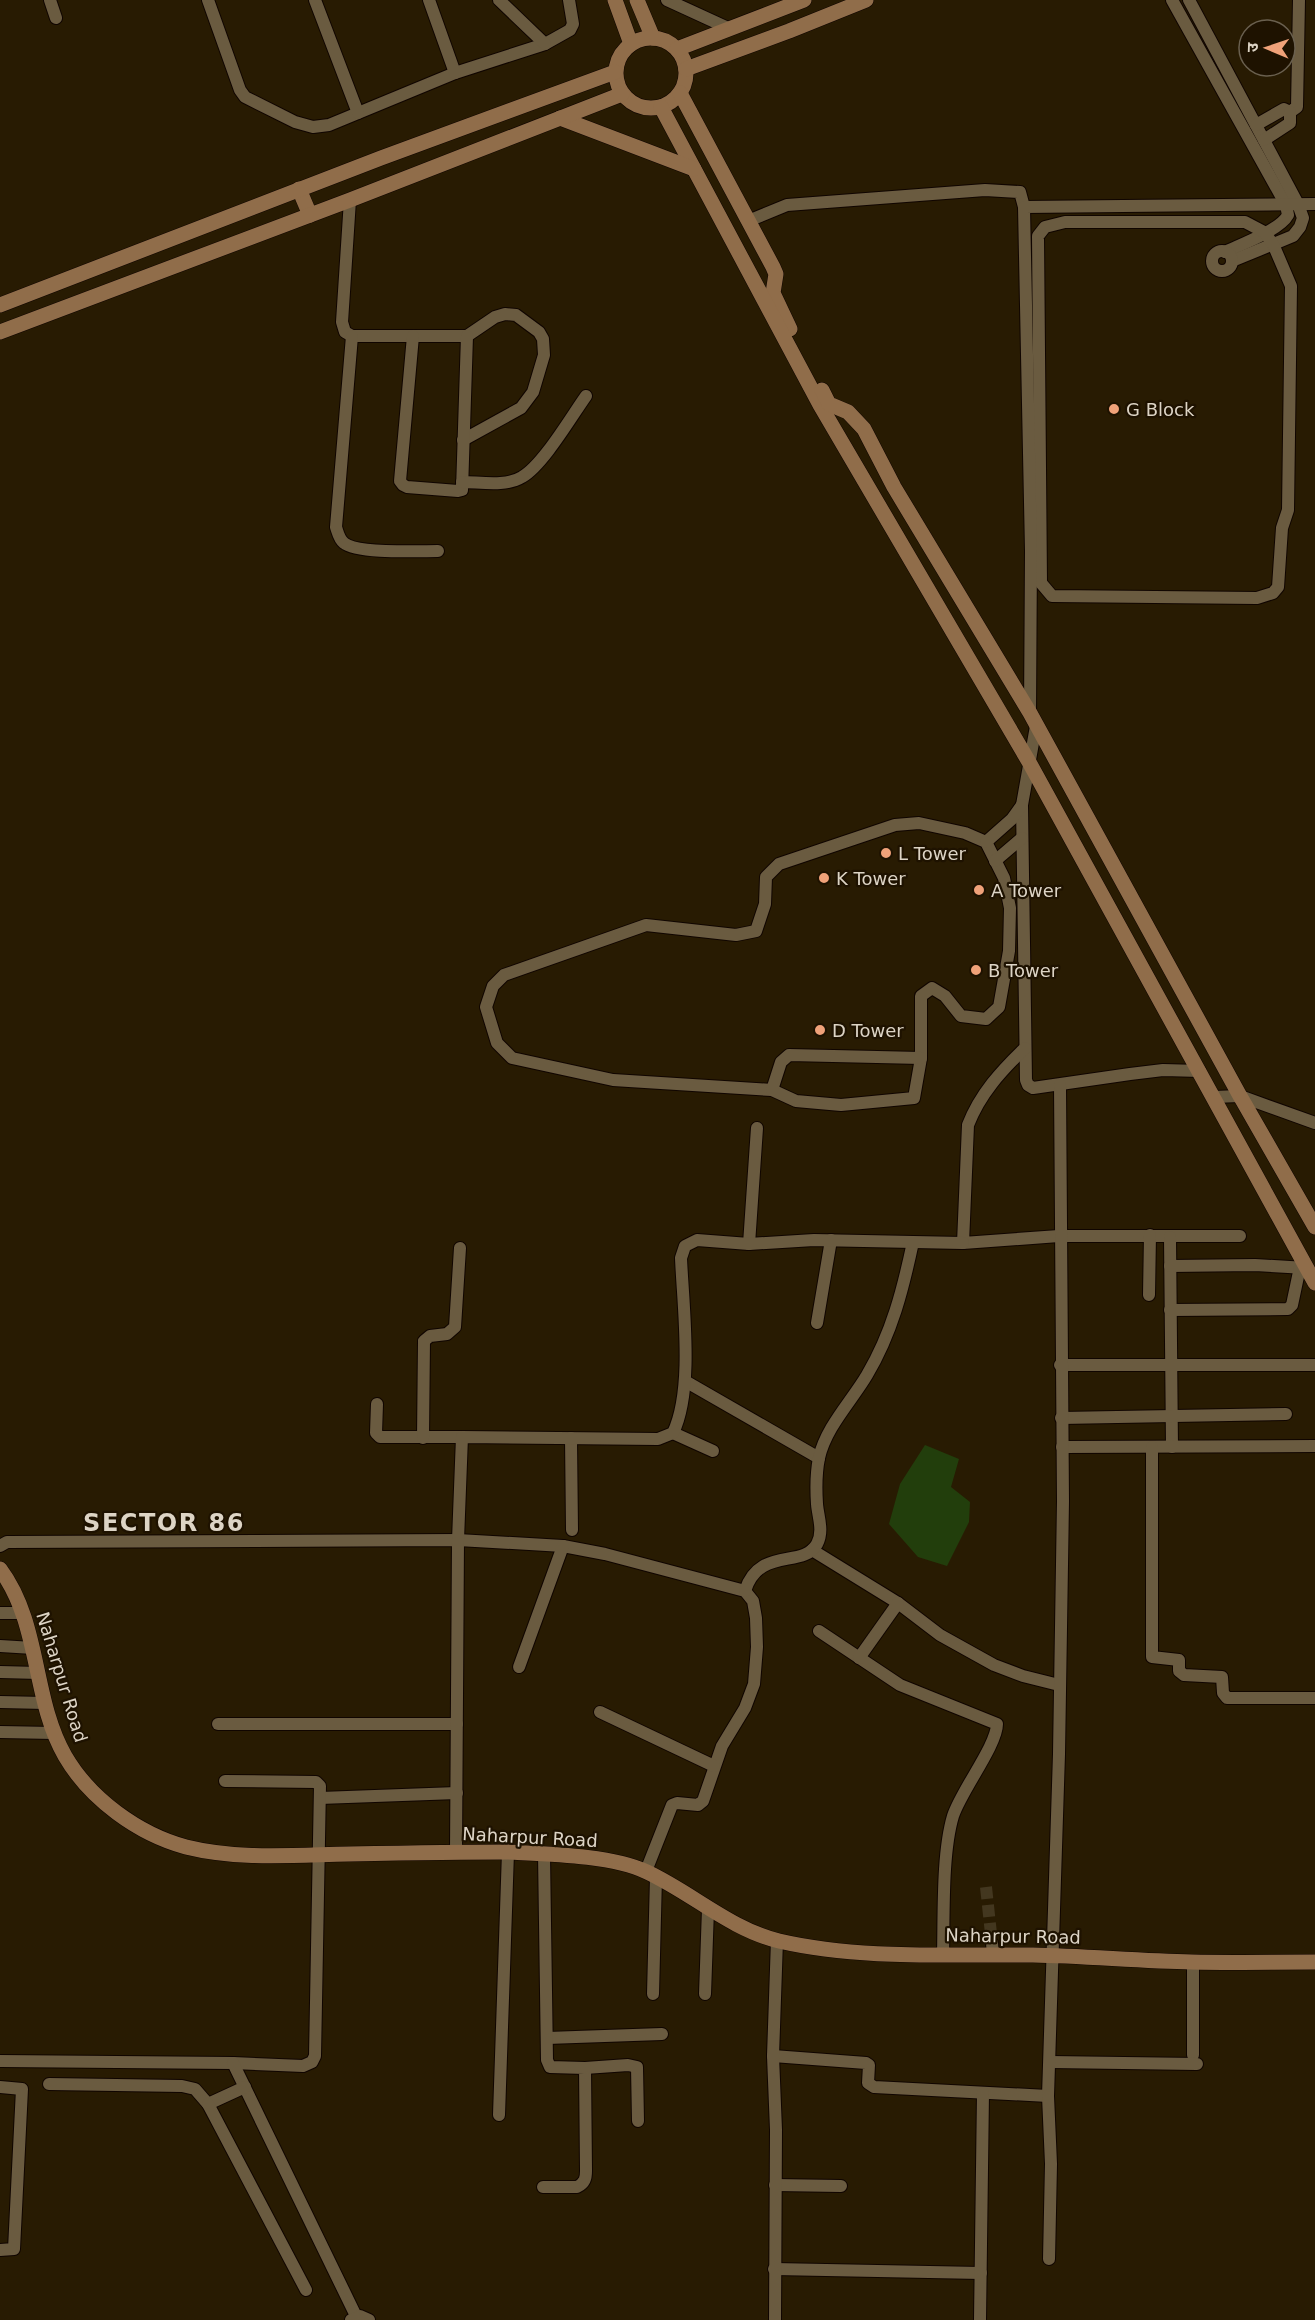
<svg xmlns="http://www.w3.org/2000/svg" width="1315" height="2320" viewBox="0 0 1315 2320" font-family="'DejaVu Sans','Noto Sans Devanagari',sans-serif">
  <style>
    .green { fill: #223e0c }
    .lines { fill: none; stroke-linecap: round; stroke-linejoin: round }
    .street-tunnel { stroke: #43371f; stroke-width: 12; stroke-dasharray: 12 6; stroke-linecap: butt }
    .street-casing { stroke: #100500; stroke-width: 14 }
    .secondary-casing { stroke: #100500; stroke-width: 16 }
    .street { stroke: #6a5b40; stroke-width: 12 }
    .secondary { stroke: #906d4a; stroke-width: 15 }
    .poi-dot { fill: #f0a279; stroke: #1e1200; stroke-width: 2 }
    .labels { text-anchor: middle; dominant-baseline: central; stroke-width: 4.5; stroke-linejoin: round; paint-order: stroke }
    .poi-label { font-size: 18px; fill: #ddd4c5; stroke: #1e1200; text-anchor: start }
    .street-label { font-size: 18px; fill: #ddd4c5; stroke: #1e1200 }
    .district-label { font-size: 24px; font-weight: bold; letter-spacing: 1.5px; fill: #ddd4c5; stroke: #1e1200 }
  </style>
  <rect width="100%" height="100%" fill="#281b02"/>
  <path class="green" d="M925,1445l34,14 -8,28 19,15 -1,20 -22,44 -29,-9 -29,-33 11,-40z"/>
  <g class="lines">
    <path class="street-tunnel" d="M986,1887l6,56"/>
    <defs>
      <g id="street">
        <path d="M50,0l6,18"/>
        <path d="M208,0l32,90 5,7 50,25 18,5 16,-2 126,-52 90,-29 25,-14 3,-6 -4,-24"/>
        <path d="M315,0l43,113"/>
        <path d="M429,0l26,73"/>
        <path d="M499,0l46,44"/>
        <path d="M667,0l61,28"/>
        <path d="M1172,0l114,205 2,10c-8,15 -46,29 -63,37"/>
        <path d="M1189,0l109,204 5,14 -3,9 -7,9 -61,25"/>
        <path d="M1256,125l28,-16 6,3 7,-5 2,-107"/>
        <path d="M1264,140l26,-17v-11"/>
        <path d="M350,200l-8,122 3,10 7,4h115l28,-19 10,-3 11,1 23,17 4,7 1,16 -11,37 -12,16 -58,32"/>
        <path d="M748,221l39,-16 198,-15 35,2 4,15"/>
        <path d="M1065,222h180l19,10 9,12 18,42 -3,224 -6,18 -4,59 -5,6 -16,5 -205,-2 -11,-13 -3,-347 7,-9z"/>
        <circle cx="1222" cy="261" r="10"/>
        <path d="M352,336l-16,191c2,6 3,12 8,16 13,11 74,8 94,8"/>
        <path d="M413,336l-13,145 3,4 4,2 51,4 4,-1 5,-154"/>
        <path d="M462,482c18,0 44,5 60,-5 21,-12 49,-60 64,-81"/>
        <path d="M1030,713l1,-162 -7,-344 291,-3"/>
        <path d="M1036,726l-14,79 4,275 2,5 5,3 97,-14 33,-4 37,1"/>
        <path d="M919,823l46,10 21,9 18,36 6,30 -1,43 -10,56 -13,12 -25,-3 -16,-20 -13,-8 -11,8v62l-7,40 -73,7 -45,-4 -24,-11 -159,-10 -101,-22 -15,-15 -11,-36 7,-21 11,-11 142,-50 90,10 20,-4 9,-27 1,-27 13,-13 116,-39z"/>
        <path d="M986,842l26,-23 10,-14"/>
        <path d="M995,861l27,-23"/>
        <path d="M1025,1048c-24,23 -45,46 -57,77l-5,118 96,-7h181"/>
        <path d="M772,1090l9,-28 8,-7 132,3"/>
        <path d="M1214,1097l26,-1 75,27"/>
        <path d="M1170,1237l2,210"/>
        <path d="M749,1244l8,-116"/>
        <path d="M1170,1266l85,-1 51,3"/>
        <path d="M1149,1295l1,-60"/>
        <path d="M1170,1310l118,-1 4,-4 8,-38"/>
        <path d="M817,1323l14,-83"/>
        <path d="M1060,1365h255"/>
        <path d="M685,1381l134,77"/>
        <path d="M377,1404l-1,29 4,4h82"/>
        <path d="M1061,1418l225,-4"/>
        <path d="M673,1433l40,18"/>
        <path d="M423,1438l1,-97 6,-5 17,-2 8,-7 5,-79"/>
        <path d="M571,1438l1,92"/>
        <path d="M1062,1447l253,-1"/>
        <path d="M1152,1447v210l27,3v11l5,4 38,2 1,16 4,5h88"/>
        <path d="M0,1546l7,-4 451,-2 105,6 42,8 140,37 8,10 3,17 1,29 -3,37 -9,24 -23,38 -19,55 -5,4 -21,-2 -5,2 -26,66"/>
        <path d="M812,1550l86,53 42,32 54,30 29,11 36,9"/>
        <path d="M745,1591c14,-45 58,-22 72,-47 7,-13 1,-27 0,-40 -1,-15 -1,-31 2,-46 7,-31 32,-56 48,-83 25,-42 36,-86 46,-133"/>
        <path d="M0,1613h23"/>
        <path d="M819,1631l81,54 97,39c0,21 -36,67 -44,92 -11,37 -9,98 -10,138"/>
        <path d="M0,1646l33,2"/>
        <path d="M859,1658l39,-55"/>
        <path d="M519,1667l44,-121"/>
        <path d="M0,1672l39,1"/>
        <path d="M0,1702l45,1"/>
        <path d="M600,1712l114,54"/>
        <path d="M218,1724h239"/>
        <path d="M0,1732l54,1"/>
        <path d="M320,1798l137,-5"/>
        <path d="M456,1852l2,-312 4,-103 196,2 15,-6c21,-44 10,-126 8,-175l4,-12 12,-6 52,4 65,-4 149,3"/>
        <path d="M992,1943l1,12"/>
        <path d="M653,1994l3,-117"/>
        <path d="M705,1994l3,-85"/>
        <path d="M547,2038l115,-4"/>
        <path d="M1193,2055v-93"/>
        <path d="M773,2056l93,7 3,2 -1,18 6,4 174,9"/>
        <path d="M0,2061l233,2 70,3 9,-4 3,-6 5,-270 -4,-4 -91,-1"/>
        <path d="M1050,2062l147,2"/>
        <path d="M233,2063l123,253"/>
        <path d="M585,2068l43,-3 9,2 1,54"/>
        <path d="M49,2084l133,2 13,3 13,15 37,-17"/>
        <path d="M0,2087l22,2 -8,160 -14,1"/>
        <path d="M208,2104l98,186"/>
        <path d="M499,2115l9,-263"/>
        <path d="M775,2185l66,1"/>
        <path d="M543,2187h34c8,-4 9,-9 9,-16l-1,-103 -35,-1 -3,-7 -3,-206"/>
        <path d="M1049,2259l2,-95 -3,-68 11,-342 4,-253 -3,-416"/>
        <path d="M774,2269l207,4"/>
        <path d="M351,2320l9,-4 9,4"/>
        <path d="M775,2320l1,-190 -3,-74 4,-116"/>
        <path d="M980,2320l3,-227"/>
      </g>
      <g id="secondary">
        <path d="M615,0l16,44"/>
        <path d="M637,0l16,38"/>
        <circle cx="651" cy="73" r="35"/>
        <path d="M677,49l127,-49"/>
        <path d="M686,69l103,-38 77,-31"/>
        <path d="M680,93l93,174 3,7 -3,19 17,36"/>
        <path d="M661,107l159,298 209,357 286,521"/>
        <path d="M560,118l134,51"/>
        <path d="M299,189l11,26"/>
        <path d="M0,305l381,-147 234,-86"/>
        <path d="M0,332l350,-132 272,-106"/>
        <path d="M822,390l7,14 19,8 16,17 30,58 136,226 210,383 75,131"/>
        <path d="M0,1569c41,55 32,130 65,187 25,43 73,78 121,91 52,13 109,8 163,7 53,-1 106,-2 159,-2 39,2 104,3 139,20 45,21 83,57 132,69 82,19 171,13 254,14 53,1 106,6 159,7 41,1 82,0 123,0"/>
      </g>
    </defs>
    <use href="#street" class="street-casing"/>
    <use href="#secondary" class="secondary-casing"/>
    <use href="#street" class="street"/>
    <use href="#secondary" class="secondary"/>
  </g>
  <g class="poi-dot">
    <circle cx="1114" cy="409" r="6"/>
    <circle cx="886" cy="853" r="6"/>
    <circle cx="824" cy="878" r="6"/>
    <circle cx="979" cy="890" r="6"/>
    <circle cx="976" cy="970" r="6"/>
    <circle cx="820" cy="1030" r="6"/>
  </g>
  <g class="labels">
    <g class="poi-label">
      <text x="1126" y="409">G Block</text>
      <text x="898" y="853">L Tower</text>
      <text x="836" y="878">K Tower</text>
      <text x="991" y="890">A Tower</text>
      <text x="988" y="970">B Tower</text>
      <text x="832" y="1030">D Tower</text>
    </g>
    <g class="street-label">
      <text transform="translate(62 1677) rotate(73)">Naharpur Road</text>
      <text transform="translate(530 1837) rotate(3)">Naharpur Road</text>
      <text transform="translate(1013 1936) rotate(1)">Naharpur Road</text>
    </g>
    <g class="district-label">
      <text x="164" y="1523">SECTOR 86</text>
    </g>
  </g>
  <g transform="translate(1267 48) rotate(272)"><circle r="28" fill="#1e1200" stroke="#6a604f" stroke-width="1.5"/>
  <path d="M0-4.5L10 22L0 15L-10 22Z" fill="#f0a279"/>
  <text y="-9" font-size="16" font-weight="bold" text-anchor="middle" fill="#ddd4c5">उ</text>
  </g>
</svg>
